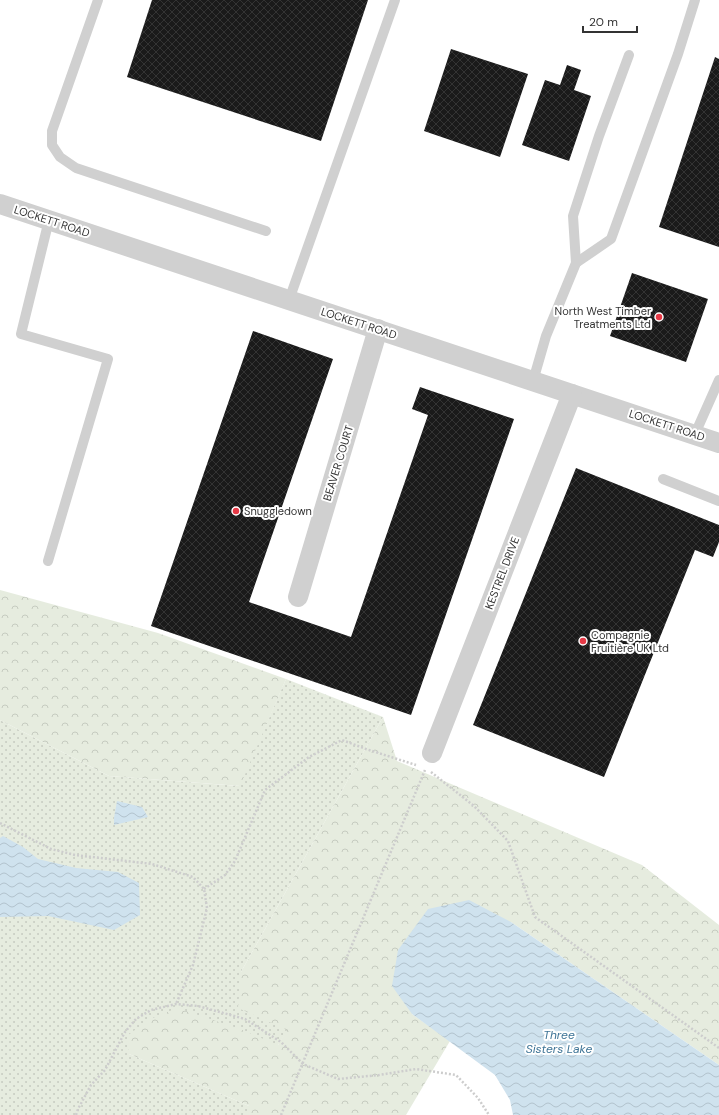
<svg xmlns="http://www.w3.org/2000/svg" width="719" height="1115" viewBox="0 0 719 1115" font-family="'DM Sans',sans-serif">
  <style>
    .grass { fill: url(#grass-dots) }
    .forest { fill: url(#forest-crowns) }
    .water { fill: url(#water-waves) }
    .building { fill: url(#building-cross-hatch) }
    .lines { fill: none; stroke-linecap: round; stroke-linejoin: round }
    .path { stroke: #cdcdcd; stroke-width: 2.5; stroke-dasharray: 2 2; stroke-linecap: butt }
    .service { stroke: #d0d0d0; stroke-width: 10 }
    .minor { stroke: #d0d0d0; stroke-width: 20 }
    .poi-dot { fill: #e63946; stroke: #fff; stroke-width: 1.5 }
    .labels { text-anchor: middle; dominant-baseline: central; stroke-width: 4; stroke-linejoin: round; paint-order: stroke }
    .street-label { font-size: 11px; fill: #333; stroke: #fff }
    .poi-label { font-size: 11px; fill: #333; stroke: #fff; text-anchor: start }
    .water-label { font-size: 12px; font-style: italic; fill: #3f7597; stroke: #fff }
  </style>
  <defs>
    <pattern id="grass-dots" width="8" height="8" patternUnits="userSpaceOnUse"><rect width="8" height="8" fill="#e6ecdf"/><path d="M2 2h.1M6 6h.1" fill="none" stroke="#c6cbc0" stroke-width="1.8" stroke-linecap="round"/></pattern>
    <pattern id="forest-crowns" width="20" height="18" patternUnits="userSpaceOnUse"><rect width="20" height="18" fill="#e6ecdf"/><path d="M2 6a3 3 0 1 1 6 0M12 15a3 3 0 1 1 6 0" fill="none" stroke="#c6cbc0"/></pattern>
    <pattern id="water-waves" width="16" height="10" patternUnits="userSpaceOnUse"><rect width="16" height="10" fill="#cfe2ee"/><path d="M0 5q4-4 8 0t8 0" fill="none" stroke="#b2c2cd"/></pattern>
    <pattern id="building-cross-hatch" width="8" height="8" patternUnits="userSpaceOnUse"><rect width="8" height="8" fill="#1a1a1a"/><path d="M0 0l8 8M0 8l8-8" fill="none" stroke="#333"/></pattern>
  </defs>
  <rect width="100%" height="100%" fill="#fff"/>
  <path class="grass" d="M286,679l97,38 -142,255 47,58 -10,15 -149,9 120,52v9h-249v-395l109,56 130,10z"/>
  <g class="forest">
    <path d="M0,590l158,43 128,46 -46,107 -131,-10 -109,-56z"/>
    <path d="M383,717l14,44 245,104 77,60v140l-208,-143 -99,92 38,27 -44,74h-157v-9l-120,-52 -2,-18 21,-16 29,-12 63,21 38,16 9,-15 -49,-22 3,-36z"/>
  </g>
  <g class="water">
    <path d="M117,801l25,6 6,10 -34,8v-7z"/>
    <path d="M3,836l20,11 15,12 38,9 42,4 21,11 1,32 -26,15 -66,-14 -48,1v-79z"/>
    <path d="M469,900l42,22 208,143v50h-206l-3,-15 -15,-25 -83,-61 -20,-28 6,-36 30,-41z"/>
  </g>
  <g class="building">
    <path d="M152,0h216l-47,141 -194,-64z"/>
    <path d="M451,49l77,25 -28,83 -76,-26z"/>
    <path d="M715,57l4,2v188l-60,-20z"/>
    <path d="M567,65l14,5 -7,20 17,6 -22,65 -47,-16 23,-65 15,5z"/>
    <path d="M632,273l76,26 -22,63 -76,-26z"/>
    <path d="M253,331l80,28 -84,243 102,35 77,-222 -16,-6 8,-22 94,32 -103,296 -260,-89z"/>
    <path d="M576,468l143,57v17l-6,15 -18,-7 -91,227 -131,-52z"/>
  </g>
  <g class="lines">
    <g class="path">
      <path d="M431,772l43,34 34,35 27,76 184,131"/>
      <path d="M0,823l51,26 24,6 77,9 41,13 11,12 3,19 -14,57 -17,39"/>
      <path d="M204,889l21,-14 10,-14 30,-71 44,-33 33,-17 24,9 50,16"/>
      <path d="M76,1115l2,-6 13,-24 14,-15 20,-38 11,-13 15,-9 25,-6 22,2 47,13 36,23 22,22 35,15 41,-4 37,-6 40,6 22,23 11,17"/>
      <path d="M281,1115l144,-345"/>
    </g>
    <g class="service">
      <path d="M98,0l-46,131v14l8,12 16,11 190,63"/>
      <path d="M576,263l35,-24 67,-185 17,-54"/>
      <path d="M289,300l106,-300"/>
      <path d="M533,381l13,-45 30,-73 -3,-47 26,-80 30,-81"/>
      <path d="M695,434l24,-54"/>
      <path d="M663,479l56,22"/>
      <path d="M48,561l60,-202 -87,-25 28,-114"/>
    </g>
    <g class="minor">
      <path d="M0,204l719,239"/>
      <path d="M298,597l80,-268"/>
      <path d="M432,753l140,-359"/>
    </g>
  </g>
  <g class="poi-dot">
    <circle cx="659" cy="317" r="4"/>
    <circle cx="236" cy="511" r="4"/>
    <circle cx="583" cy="641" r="4"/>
  </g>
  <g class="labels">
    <g class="street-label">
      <text transform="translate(52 221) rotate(18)">LOCKETT ROAD</text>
      <text transform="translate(359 323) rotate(18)">LOCKETT ROAD</text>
      <text transform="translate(667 425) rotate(18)">LOCKETT ROAD</text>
      <text transform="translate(338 463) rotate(-73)">BEAVER COURT</text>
      <text transform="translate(502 573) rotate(-69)">KESTREL DRIVE</text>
    </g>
    <g class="poi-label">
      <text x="651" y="311" text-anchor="end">North West Timber<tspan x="651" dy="13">Treatments Ltd</tspan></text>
      <text x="244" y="511">Snuggledown</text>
      <text x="591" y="635">Compagnie<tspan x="591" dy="13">Fruitière UK Ltd</tspan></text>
    </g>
    <g class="water-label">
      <text x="559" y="1035">Three<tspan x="559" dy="14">Sisters Lake</tspan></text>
    </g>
  </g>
  <path d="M583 26v6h54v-6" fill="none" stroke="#333333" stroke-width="2"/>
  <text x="589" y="26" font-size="12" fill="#333333" stroke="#ffffff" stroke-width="3" paint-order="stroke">20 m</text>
</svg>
